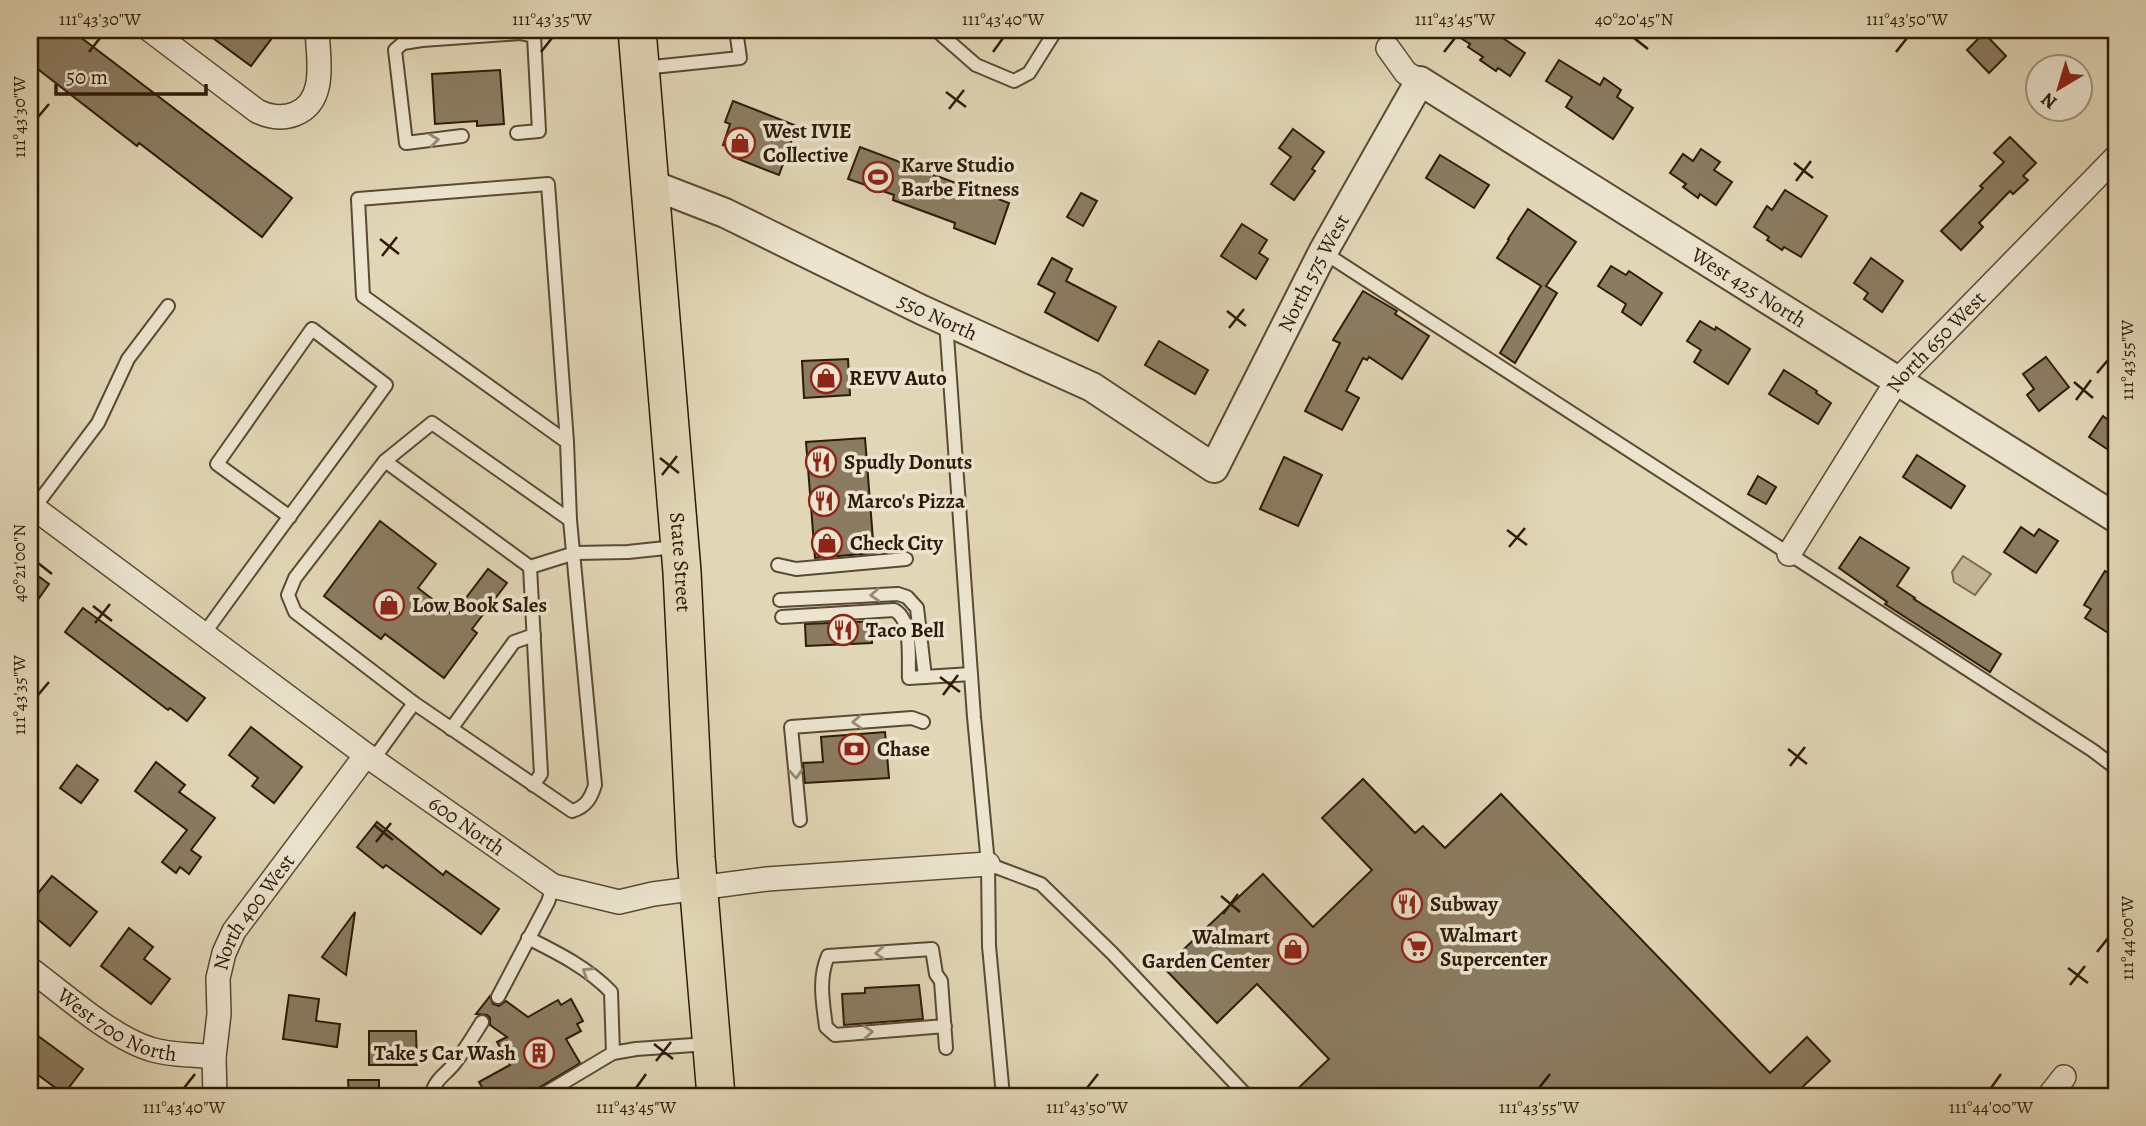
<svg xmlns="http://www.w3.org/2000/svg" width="2146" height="1126" viewBox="0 0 2146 1126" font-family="Alegreya,serif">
<rect width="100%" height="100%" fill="#e1d6b5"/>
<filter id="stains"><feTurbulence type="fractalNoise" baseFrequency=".00286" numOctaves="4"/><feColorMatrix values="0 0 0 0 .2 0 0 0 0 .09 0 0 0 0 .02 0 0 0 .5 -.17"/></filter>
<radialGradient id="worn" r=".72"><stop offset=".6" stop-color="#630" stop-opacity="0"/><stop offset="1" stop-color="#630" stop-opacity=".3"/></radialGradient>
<path fill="#c3b697" stroke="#78684f" stroke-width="2" d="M1963,556L1991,574L1975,595L1954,582L1952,572Z"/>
<g fill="#8b7c61" stroke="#2e1b07" stroke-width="2">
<path d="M30,30H71L292,198L262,237L139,143L137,146L30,63Z"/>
<path d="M202,30H278L251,66Z"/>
<path d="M1448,30H1491L1525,53L1510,76L1498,68L1496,71L1480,60L1483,57L1468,47L1470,44Z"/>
<path d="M1984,33L2006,56L1989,73L1967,50Z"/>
<path d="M1559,60L1600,85L1604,78L1621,90L1617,97L1633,108L1613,139L1566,107L1572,97L1546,81Z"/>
<path d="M500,70L504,124L477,126V121L435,124L432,74Z"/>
<path d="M733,101L797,126L779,175L733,157L736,149L723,145L730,124L725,122Z"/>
<path d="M1293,129L1324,152L1312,169L1315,171L1294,200L1271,184L1291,157L1279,148Z"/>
<path d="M2010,137L2036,163L2023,176L2028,180L2013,194L2010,191L1979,223L1983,227L1961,250L1941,231L1983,188L1980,186L2004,162L1994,153Z"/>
<path d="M860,147L1009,203L995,244L954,228L955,223L893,200L894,195L848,179Z"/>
<path d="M1701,149L1720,162L1714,170L1732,182L1716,205L1700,194L1698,198L1683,187L1686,184L1670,173L1683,154L1693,161Z"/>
<path d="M1440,155L1489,185L1474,208L1426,178Z"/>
<path d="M1785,190L1827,216L1801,257L1784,247L1782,250L1767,240L1769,237L1754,227L1767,206L1772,210Z"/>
<path d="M1081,193L1097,201L1083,226L1067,217Z"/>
<path d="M1528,209L1576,242L1546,286L1557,293L1515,363L1500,353L1541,286L1497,258L1509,240L1508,239Z"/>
<path d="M1242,224L1267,240L1259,253L1268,259L1256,279L1221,256Z"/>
<path d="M1052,258L1072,269L1066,281L1116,307L1098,341L1045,312L1055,293L1038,284Z"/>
<path d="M1871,258L1903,281L1882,312L1864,299L1868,293L1854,283Z"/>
<path d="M1611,266L1626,275L1629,271L1662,293L1641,325L1622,312L1626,304L1598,286Z"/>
<path d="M1363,291L1397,311L1395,314L1429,336L1402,379L1369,357L1367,360L1363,358L1346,391L1359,398L1342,430L1305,411L1340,343L1333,340Z"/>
<path d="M1700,321L1715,330L1716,327L1750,349L1728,384L1694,362L1701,350L1687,341Z"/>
<path d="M1159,341L1208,370L1195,394L1145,365Z"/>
<path d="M2046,357L2069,387L2039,411L2027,395L2034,389L2023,374Z"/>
<path d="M848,359L850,395L804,398L802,361Z"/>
<path d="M1784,370L1817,391L1816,393L1831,403L1818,424L1769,394Z"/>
<path d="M2103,416L2116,426V455L2089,437Z"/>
<path d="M865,438L874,553L815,558L806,442Z"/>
<path d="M1917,455L1965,486L1951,508L1903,477Z"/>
<path d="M1284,457L1322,475L1298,526L1260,509Z"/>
<path d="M1758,476L1776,487L1766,504L1748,494Z"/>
<path d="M380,521L436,564L418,588L453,615L488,569L507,583L472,629L477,633L444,678L385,634L381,639L324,596Z"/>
<path d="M2021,527L2034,536L2039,529L2058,541L2036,573L2004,552Z"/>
<path d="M1860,537L1909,568L1897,586L1915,598L1914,599L2001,654L1990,672L1885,604L1887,602L1839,568Z"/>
<path d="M30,570L49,584L30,611Z"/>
<path d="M2105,571L2116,578V638L2085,618L2091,609L2084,605Z"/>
<path d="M83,608L205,698L187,721L170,708L168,710L65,632Z"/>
<path d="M879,621L880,639H872V643L806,646L805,624Z"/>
<path d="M251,727L302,767L274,803L252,786L258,778L229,755Z"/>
<path d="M885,732L889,778L805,783L803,763L823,762L821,737Z"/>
<path d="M156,762L185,785L179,792L215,818L191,850L201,857L189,874L180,867L176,873L162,862L187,830L135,791Z"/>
<path d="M77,765L98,780L81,803L60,788Z"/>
<path d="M1363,779L1415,833L1423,826L1445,848L1501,794L1770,1073L1807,1037L1830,1061L1793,1096H1290L1329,1059L1257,984L1217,1023L1164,968L1263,874L1313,927L1372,870L1322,818Z"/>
<path d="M377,822L443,875L446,871L499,909L481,934L386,865L383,868L357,847Z"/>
<path d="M52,876L97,912L70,946L30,913V903Z"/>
<path d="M355,912L346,975L322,957Z"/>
<path d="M129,928L153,947L144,959L170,979L151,1004L101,966Z"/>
<path d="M919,985L923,1019L844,1025L842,994L865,993V988Z"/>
<path d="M289,995L319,999L316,1021L340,1024L337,1047L283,1039Z"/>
<path d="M490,996L493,1004L499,1006L506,1001L528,1017L558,1000L561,1005L571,999L583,1021L577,1024L581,1031L566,1039L580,1063L525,1096H487L479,1082L510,1065L497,1042L507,1037L490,1025V1018L487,1015L476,1014Z"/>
<path d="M30,1030L83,1069L64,1094L30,1069Z"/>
<path d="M369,1031H416L417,1065H369Z"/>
<path d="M348,1080H379V1096H349Z"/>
</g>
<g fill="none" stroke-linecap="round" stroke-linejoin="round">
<g stroke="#5b4a32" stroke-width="16">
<g id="service">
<path d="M420,30L422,40L403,43L395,50L406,143L462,136"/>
<path d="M936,30L976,65L1014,81L1029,73L1056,30"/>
<path d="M422,40L520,33L534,36L539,131L517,133"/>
<path d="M643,68L740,58L736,30"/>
<path d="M1323,252L2092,750L2116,768"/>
<path d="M946,322L974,717L988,864L989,946L1003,1096"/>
<path d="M385,461L432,423L570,520"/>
<path d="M34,508L98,423L128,359L168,306"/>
<path d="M778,565L796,569L906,559"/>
<path d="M530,567L541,774L533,785"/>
<path d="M780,600L898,594L907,597L917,608L925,677"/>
<path d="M782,617L894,610C913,619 908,659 909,678L971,674"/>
<path d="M204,634C264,550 326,468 386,385L312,329L217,464L290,517"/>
<path d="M414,703L572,811C586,807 591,798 595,785L570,520L567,442L548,184L358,199L363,296L567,442"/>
<path d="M451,729L514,642L534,635"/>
<path d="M373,760L414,703L295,612L288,595L295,578L385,461L530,567L575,553L628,552L675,547"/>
<path d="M800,820L791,727L912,718L923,722"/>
<path d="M988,864L1041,884L1112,953L1247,1096"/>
<path d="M528,938C558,953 588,968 611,992L613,1053"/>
<path d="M498,997L548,902L553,886"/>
<path d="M945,1026L835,1035L826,1027C823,1003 818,979 828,956L932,949L936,974L941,981L946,1048"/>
<path d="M431,1096C436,1076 447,1075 457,1060C466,1048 474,1035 482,1022"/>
<path d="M541,1096L613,1053L636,1049L708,1044"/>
</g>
</g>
<g stroke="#5b4a32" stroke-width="26">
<g id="minor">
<path d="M150,30L257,111C269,117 282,119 295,114C328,101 318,57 317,30"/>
<path d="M1388,48L1406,73L1420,81"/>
<path id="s1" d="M30,505L366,755L553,886L619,902L653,894L767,879L988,864"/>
<path id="s2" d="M1789,554L1897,381L2116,157"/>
<path id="s3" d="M30,969C64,994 111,1037 150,1049C171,1056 193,1054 214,1057"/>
<path id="s4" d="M215,1096L214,1057L219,1014L218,978L224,953L234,931L366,755"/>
<path d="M2049,1096L2064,1077"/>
</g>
</g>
<g stroke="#5b4a32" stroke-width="32">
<g id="tertiary">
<path id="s5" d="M650,184L725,213L922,310L1092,387L1214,468L1323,252L1420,81L2116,518"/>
</g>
</g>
<g stroke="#2e1b07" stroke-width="40">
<g id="primary">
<path id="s6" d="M637,30L682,572L696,857L716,1096"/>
</g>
</g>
<use href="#service" stroke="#ece4cf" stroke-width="12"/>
<use href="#minor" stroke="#ece4cf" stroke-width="23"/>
<use href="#tertiary" stroke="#ece4cf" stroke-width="28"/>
<use href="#primary" stroke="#e1d6b5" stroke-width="37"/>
</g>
<defs><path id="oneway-chevron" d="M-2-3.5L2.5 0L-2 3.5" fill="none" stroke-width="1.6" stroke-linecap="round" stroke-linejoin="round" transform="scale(1.75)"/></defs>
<g stroke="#968a75">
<use href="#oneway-chevron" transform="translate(434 140) rotate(-7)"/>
<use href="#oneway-chevron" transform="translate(875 595) rotate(177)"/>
<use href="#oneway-chevron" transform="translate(857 722) rotate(176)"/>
<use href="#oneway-chevron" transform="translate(796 774) rotate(85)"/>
<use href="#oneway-chevron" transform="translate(880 953) rotate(176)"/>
<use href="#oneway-chevron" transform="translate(587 972) rotate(-147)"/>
<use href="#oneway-chevron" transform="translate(868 1032) rotate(-4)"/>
</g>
<path fill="none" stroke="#2e1b07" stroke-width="2.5" d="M1634,38L1648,49M89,52L100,38M541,52L552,38M993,52L1003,38M1444,52L1455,38M1896,52L1907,38M946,92L966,107M949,109L964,90M38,117L49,104M1794,163L1813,178M1796,181L1811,161M380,239L399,254M382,256L397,237M1227,311L1246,326M1229,328L1244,309M2097,373L2108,360M2074,382L2093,398M2076,400L2091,380M660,458L679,473M662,475L677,456M1507,530L1527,545M1509,547L1525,528M38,563L52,574M93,606L112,621M95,623L110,604M940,677L960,692M38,695L49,682M943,695L958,675M1788,749L1807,764M1790,766L1805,747M374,825L393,840M376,842L391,823M1221,896L1240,912M1223,914L1238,894M2097,952L2108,938M2068,968L2088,983M2070,985L2085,966M654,1044L673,1059M656,1061L671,1042M184,1088L195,1074M636,1088L646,1074M1087,1088L1098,1074M1539,1088L1550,1074M1991,1088L2001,1074"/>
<defs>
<g id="shop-ring" transform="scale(1.575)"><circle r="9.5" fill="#ece4cf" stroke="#8f2418" stroke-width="1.5"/><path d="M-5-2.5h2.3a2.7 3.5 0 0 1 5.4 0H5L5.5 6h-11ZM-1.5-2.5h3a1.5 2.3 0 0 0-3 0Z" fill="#8f2418"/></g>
<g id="stadium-ring" transform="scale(1.575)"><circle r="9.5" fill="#ece4cf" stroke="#8f2418" stroke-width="1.5"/><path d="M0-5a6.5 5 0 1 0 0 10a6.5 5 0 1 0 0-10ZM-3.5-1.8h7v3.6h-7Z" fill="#8f2418"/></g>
<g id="restaurant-ring" transform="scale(1.575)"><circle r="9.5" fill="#ece4cf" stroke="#8f2418" stroke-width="1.5"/><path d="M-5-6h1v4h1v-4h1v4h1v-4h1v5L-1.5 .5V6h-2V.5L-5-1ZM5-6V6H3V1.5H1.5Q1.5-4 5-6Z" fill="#8f2418"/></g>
<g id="bank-ring" transform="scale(1.575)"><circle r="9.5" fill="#ece4cf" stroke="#8f2418" stroke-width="1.5"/><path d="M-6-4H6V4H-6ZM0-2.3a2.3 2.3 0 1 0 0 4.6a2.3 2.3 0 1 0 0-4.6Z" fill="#8f2418"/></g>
<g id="supermarket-ring" transform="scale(1.575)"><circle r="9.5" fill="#ece4cf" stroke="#8f2418" stroke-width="1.5"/><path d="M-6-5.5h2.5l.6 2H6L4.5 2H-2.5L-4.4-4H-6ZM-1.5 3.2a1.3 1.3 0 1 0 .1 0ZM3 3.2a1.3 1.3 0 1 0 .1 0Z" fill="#8f2418"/></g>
<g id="building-ring" transform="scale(1.575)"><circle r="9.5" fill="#ece4cf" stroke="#8f2418" stroke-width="1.5"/><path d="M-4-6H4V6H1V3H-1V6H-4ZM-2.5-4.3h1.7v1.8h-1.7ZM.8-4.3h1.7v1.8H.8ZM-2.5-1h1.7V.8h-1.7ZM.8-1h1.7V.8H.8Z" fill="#8f2418"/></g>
</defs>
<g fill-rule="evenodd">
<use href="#shop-ring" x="740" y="143"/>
<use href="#stadium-ring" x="878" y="177"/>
<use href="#shop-ring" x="826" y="378"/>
<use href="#restaurant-ring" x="821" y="462"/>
<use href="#restaurant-ring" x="824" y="501"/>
<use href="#shop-ring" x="827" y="543"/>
<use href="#shop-ring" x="389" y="605"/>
<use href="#restaurant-ring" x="843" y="630"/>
<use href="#bank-ring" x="854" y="749"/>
<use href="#restaurant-ring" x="1407" y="904"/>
<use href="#supermarket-ring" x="1417" y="947"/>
<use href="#shop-ring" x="1293" y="949"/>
<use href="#building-ring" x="539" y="1053"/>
</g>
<g text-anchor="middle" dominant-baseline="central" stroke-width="7" stroke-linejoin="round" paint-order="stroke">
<g font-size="21" font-weight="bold" fill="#2e1b07" stroke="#ece4cf" text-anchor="start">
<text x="763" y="131">West IVIE<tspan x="763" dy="24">Collective</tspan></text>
<text x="901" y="165">Karve Studio<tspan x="901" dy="24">Barbe Fitness</tspan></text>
<text x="849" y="378">REVV Auto</text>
<text x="844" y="462">Spudly Donuts</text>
<text x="847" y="501">Marco's Pizza</text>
<text x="850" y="543">Check City</text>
<text x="412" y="605">Low Book Sales</text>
<text x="866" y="630">Taco Bell</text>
<text x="877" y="749">Chase</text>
<text x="1430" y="904">Subway</text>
<text x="1440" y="935">Walmart<tspan x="1440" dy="24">Supercenter</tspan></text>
<text x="1270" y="937" text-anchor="end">Walmart<tspan x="1270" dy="24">Garden Center</tspan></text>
<text x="516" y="1053" text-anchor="end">Take 5 Car Wash</text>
</g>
<g font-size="21" fill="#2e1b07" stroke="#ece4cf">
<text stroke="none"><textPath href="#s5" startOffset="852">North 575 West</textPath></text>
<text stroke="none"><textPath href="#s5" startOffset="1460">West 425 North</textPath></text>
<text stroke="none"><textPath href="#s5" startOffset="317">550 North</textPath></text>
<text stroke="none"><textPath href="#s2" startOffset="259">North 650 West</textPath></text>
<text stroke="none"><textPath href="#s6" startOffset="534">State Street</textPath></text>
<text stroke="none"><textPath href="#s1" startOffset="542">600 North</textPath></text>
<text stroke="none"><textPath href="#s4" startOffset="194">North 400 West</textPath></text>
<text stroke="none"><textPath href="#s3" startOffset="105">West 700 North</textPath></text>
</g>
</g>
<rect width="2146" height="1126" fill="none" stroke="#e1d6b5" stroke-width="77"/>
<g transform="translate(2059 88) rotate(218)"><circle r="33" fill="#ece4cf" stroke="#a0947f" stroke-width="2"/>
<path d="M0-5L12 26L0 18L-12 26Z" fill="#8f2418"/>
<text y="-10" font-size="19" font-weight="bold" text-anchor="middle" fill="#2e1b07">N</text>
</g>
<path d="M56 84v10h150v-10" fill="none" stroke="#2e1b07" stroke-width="3.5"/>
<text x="66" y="84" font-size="21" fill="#2e1b07" stroke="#ece4cf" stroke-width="5" paint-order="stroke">50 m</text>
<rect x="38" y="38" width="2070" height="1050" fill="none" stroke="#2e1b07" stroke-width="2.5"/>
<g font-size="18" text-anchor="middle" fill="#2e1b07">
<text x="100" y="25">111°43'30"W</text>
<text x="552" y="25">111°43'35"W</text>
<text x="1003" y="25">111°43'40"W</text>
<text x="1455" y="25">111°43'45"W</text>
<text x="1634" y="25">40°20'45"N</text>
<text x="1907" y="25">111°43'50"W</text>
<text transform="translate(19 117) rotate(-90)" y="6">111°43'30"W</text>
<text transform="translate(2127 360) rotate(-90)" y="6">111°43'55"W</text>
<text transform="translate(19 563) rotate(-90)" y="6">40°21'00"N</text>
<text transform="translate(19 695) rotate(-90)" y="6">111°43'35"W</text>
<text transform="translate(2127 938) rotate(-90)" y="6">111°44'00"W</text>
<text x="184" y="1113">111°43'40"W</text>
<text x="636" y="1113">111°43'45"W</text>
<text x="1087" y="1113">111°43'50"W</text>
<text x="1539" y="1113">111°43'55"W</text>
<text x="1991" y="1113">111°44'00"W</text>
</g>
<rect width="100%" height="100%" filter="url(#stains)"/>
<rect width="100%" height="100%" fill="url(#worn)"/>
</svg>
